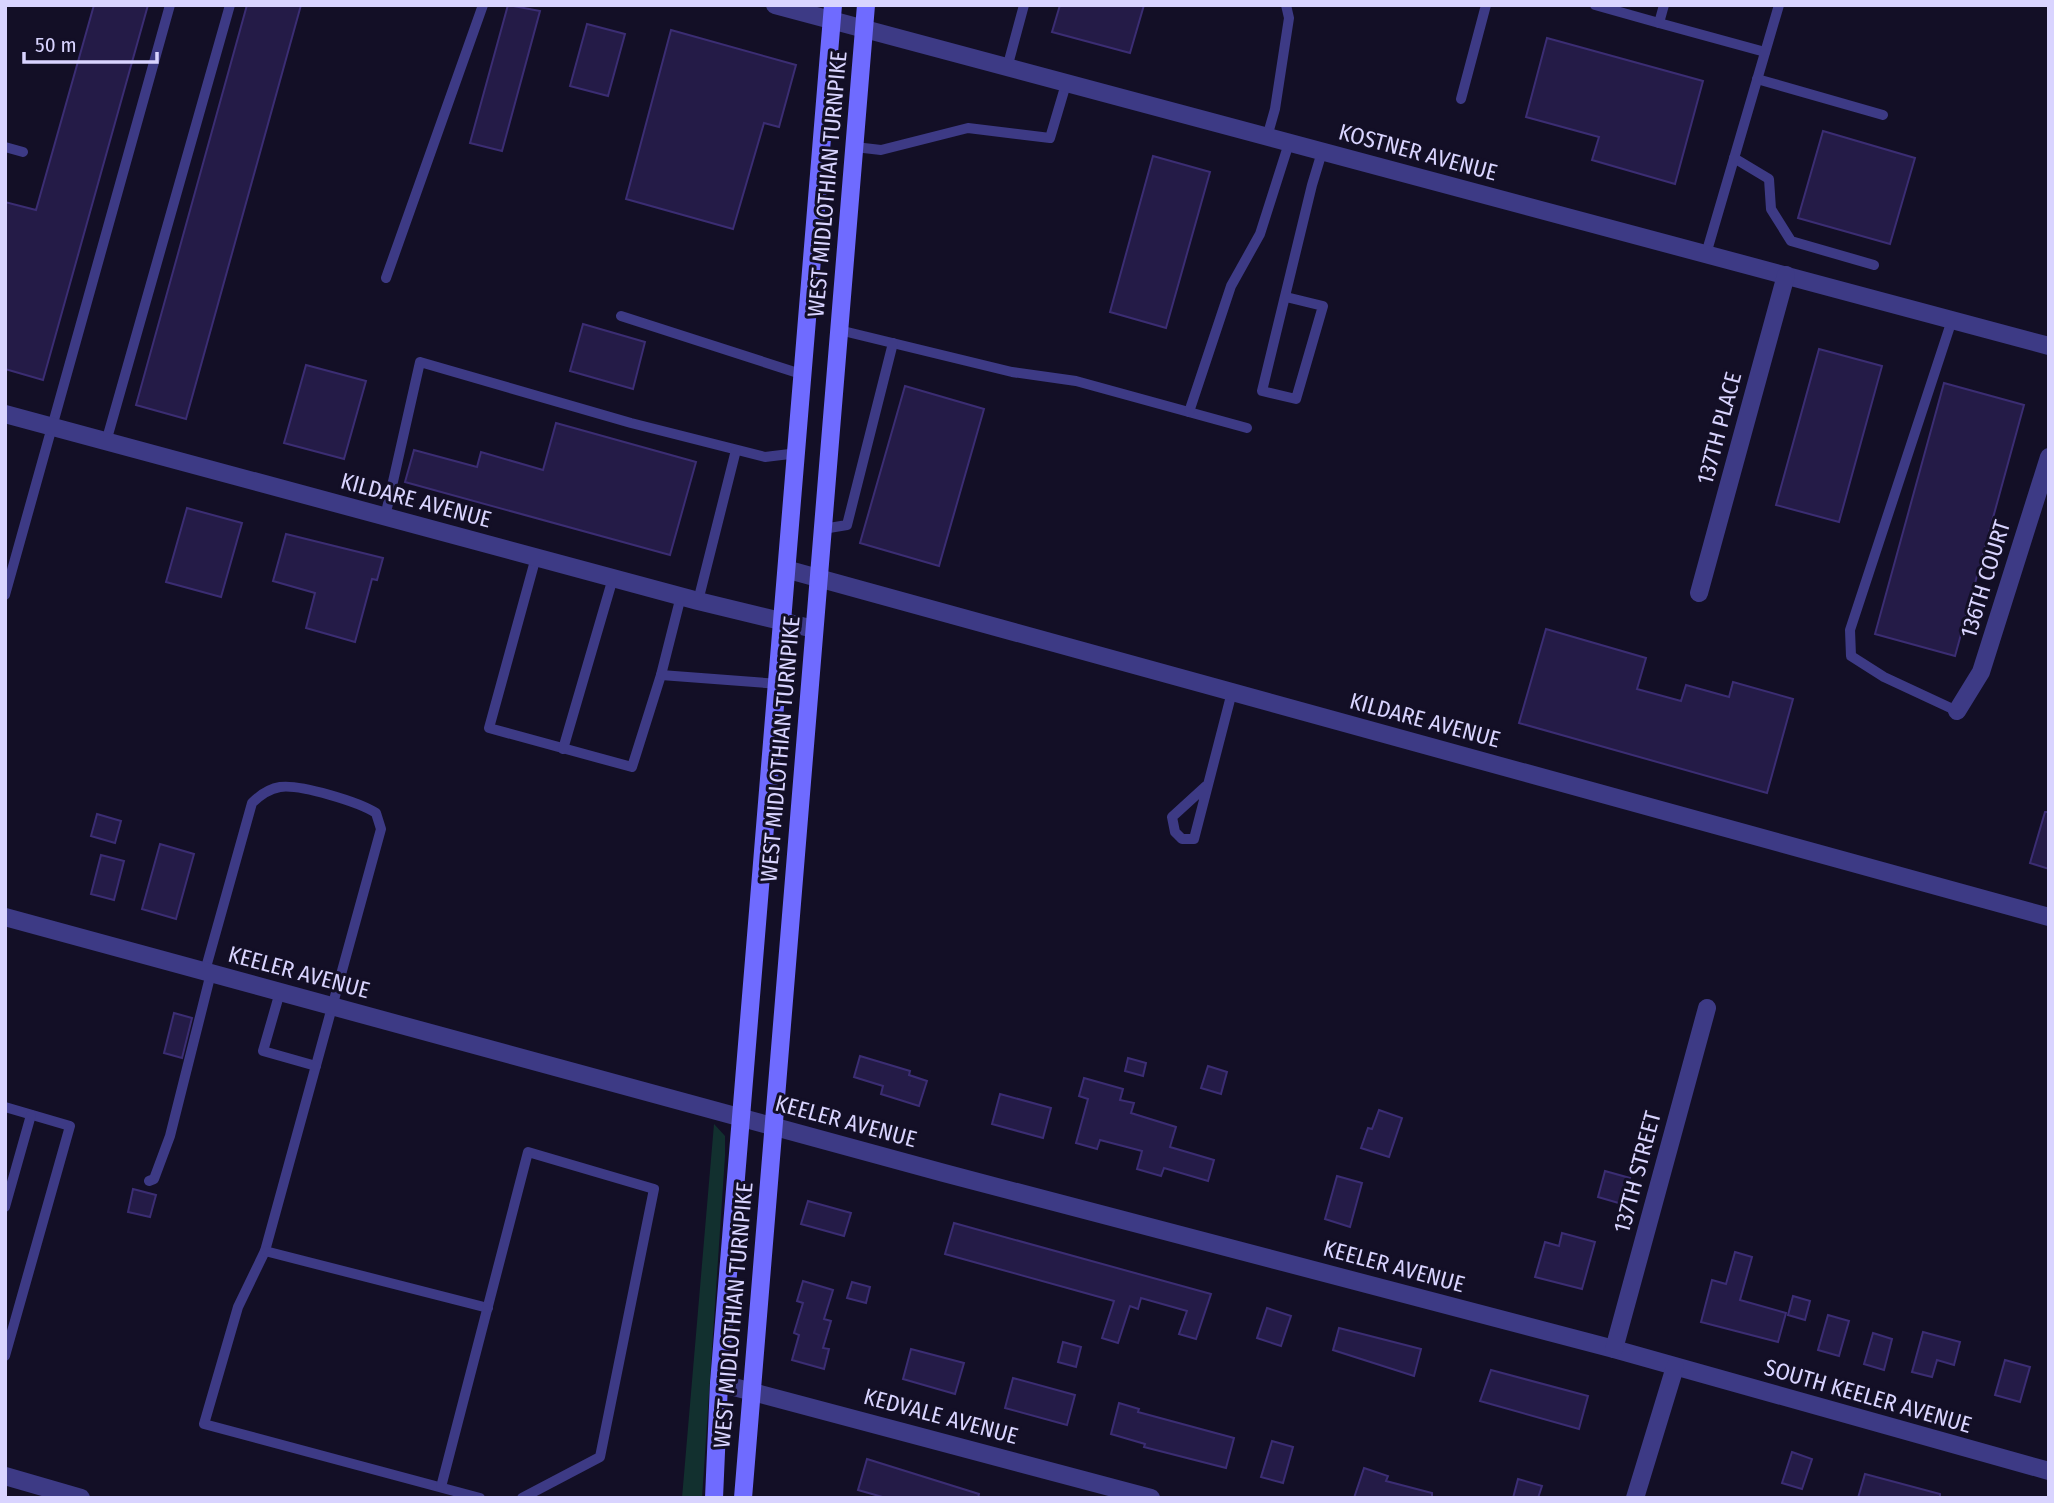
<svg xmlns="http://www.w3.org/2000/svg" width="2054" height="1503" viewBox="0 0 2054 1503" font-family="'Fira Sans Condensed',sans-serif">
<rect width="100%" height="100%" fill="#130f26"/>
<path fill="#12302f" d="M714,1124L725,1136V1156L702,1498H682Z"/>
<g fill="#241b47" stroke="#3b2d73" stroke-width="2">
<path d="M94,5H148L43,380L5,369V202L36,210Z"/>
<path d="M247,5H301L186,419L136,405Z"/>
<path d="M508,5L540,11L502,151L470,143Z"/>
<path d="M1060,5H1144L1130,53L1052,32Z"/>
<path d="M587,24L625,34L608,96L570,86Z"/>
<path d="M671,30L796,65L779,127L764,123L733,229L626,199Z"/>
<path d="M1547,38L1703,81L1675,184L1592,160L1599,137L1526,117Z"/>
<path d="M1823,131L1915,158L1890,244L1798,218Z"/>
<path d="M1153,156L1210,172L1166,328L1110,312Z"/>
<path d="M583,324L645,342L633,389L570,371Z"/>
<path d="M1819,349L1882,366L1839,522L1776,505Z"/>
<path d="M306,365L366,381L344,459L284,443Z"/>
<path d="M1944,383L2024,405L1955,656L1875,634Z"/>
<path d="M905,386L984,409L939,566L860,543Z"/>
<path d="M556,423L696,462L670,555L405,482L414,450L477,467L481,452L543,470Z"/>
<path d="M187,508L242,523L221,597L166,582Z"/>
<path d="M286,534L383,558L377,580L372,579L355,642L306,628L315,593L273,581Z"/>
<path d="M1546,629L1646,658L1637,689L1681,701L1686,685L1729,697L1733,682L1793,699L1767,793L1519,723Z"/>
<path d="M2045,812H2049V869L2030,863Z"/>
<path d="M97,814L121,821L115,843L91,836Z"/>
<path d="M160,844L194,854L176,919L142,909Z"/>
<path d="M101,855L124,861L114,900L91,894Z"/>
<path d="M174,1013L192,1018L182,1058L164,1053Z"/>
<path d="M860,1056L910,1071L909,1075L927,1081L919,1106L881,1094L883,1086L854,1077Z"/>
<path d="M1128,1058L1146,1063L1143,1076L1125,1071Z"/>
<path d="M1208,1066L1227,1072L1221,1094L1201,1088Z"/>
<path d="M1084,1078L1123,1089L1120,1100L1134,1103L1131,1113L1176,1127L1170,1147L1214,1160L1208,1181L1164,1168L1161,1176L1137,1169L1142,1151L1100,1140L1097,1149L1076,1143L1088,1099L1079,1096Z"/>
<path d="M1000,1094L1051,1108L1043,1138L992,1124Z"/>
<path d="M1379,1110L1402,1118L1389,1157L1361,1148L1368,1128L1372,1129Z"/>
<path d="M1605,1171L1630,1178L1622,1204L1598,1197Z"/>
<path d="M1337,1176L1362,1183L1350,1227L1325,1219Z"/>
<path d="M133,1189L156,1195L150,1217L128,1212Z"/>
<path d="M808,1201L851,1213L844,1236L801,1224Z"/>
<path d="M954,1223L1211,1294L1196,1339L1179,1334L1187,1311L1141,1298L1138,1309L1130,1306L1118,1343L1102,1338L1114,1301L945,1254Z"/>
<path d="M1562,1233L1595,1242L1582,1289L1535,1277L1545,1242L1559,1246Z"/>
<path d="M1735,1252L1752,1257L1740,1300L1786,1313L1778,1342L1701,1322L1712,1280L1726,1284Z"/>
<path d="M803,1281L833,1290L824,1319L831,1321L823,1348L829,1349L824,1369L792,1360L799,1335L794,1333L803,1303L797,1301Z"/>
<path d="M852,1282L870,1287L866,1303L847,1298Z"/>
<path d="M1793,1296L1810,1301L1805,1320L1788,1315Z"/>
<path d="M1267,1308L1291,1316L1281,1346L1257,1338Z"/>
<path d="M1828,1315L1849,1321L1839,1356L1818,1350Z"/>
<path d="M1339,1328L1421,1349L1414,1376L1333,1350Z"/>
<path d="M1923,1332L1960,1342L1954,1365L1937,1360L1932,1377L1912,1372Z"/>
<path d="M1873,1333L1892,1339L1884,1370L1864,1364Z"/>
<path d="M1063,1342L1081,1347L1076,1367L1058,1362Z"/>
<path d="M911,1349L964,1363L955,1394L903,1379Z"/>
<path d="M2005,1360L2030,1367L2020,1402L1995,1395Z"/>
<path d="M1491,1370L1588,1396L1579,1429L1480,1401Z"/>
<path d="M1013,1378L1075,1395L1067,1425L1005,1408Z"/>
<path d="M1119,1403L1139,1409L1138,1412L1234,1438L1226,1468L1144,1447L1145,1444L1111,1434Z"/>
<path d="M1272,1441L1293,1447L1283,1483L1261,1477Z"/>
<path d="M1792,1452L1812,1459L1802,1489L1782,1483Z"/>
<path d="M867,1459L979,1494L978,1498H886L858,1490Z"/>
<path d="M1364,1468L1388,1476L1386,1481L1432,1493V1498H1354Z"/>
<path d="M1865,1474L1940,1494V1498H1858Z"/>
<path d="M1518,1479L1542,1486L1538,1498H1513Z"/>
</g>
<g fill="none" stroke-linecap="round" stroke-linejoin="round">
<g stroke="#3d3a85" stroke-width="10">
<path d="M1595,5L1659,23"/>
<path d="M1664,5L1659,23L1765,52"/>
<path d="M1007,68L1024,5"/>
<path d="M1757,79L1883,115"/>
<path d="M1461,99L1486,5"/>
<path d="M1267,137L1275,109L1289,18L1286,5"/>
<path d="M5,147L23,152"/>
<path d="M855,147L881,150L968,128L1050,138L1066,84"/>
<path d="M1734,158L1769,179L1771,209L1791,241L1874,265"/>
<path d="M1706,254L1779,5"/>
<path d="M386,278L483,5"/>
<path d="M1286,297L1323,306L1296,399L1262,391L1312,185L1322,152"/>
<path d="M621,316L804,375"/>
<path d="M1952,320L1850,630L1851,656L1884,677L1957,711"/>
<path d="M839,330L1012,372L1076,381L1247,428"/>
<path d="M1189,412L1231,286L1260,234L1289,143"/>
<path d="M106,442L230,5"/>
<path d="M385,517L420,362L631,423L765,457L798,453"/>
<path d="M823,529L847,525L893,343"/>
<path d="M536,557L489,728L632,767L661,675"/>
<path d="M5,595L170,5"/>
<path d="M681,596L661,675L779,684"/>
<path d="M698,601L736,450"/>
<path d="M563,749L613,578"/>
<path d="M1206,786L1172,817L1175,832L1182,839H1194L1232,692"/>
<path d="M205,971L252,803C260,795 268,789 280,787C300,784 359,802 376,813L381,829L265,1251L238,1307L204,1424L480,1498"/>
<path d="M280,992L263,1051L316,1066"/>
<path d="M5,1107L70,1126L5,1356"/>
<path d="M149,1181L154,1179L170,1136L211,973"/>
<path d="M5,1207L31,1115"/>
<path d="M265,1251L488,1308"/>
<path d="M441,1487L528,1152L654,1189L600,1457L522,1498"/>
</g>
<g stroke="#3d3a85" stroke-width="18">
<path d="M775,5L2049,346"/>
<path d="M5,414L698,601L814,629"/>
<path d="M789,570L2049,917"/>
<path d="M1699,593L1786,275"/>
<path d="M1957,711L1981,672L2049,457"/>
<path d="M5,917L944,1173L1614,1349L2049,1471"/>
<path d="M1614,1349L1707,1008"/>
<path d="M719,1383L1151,1498"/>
<path d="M5,1476L81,1498"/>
<path d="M1635,1498L1675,1367"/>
</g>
<g stroke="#6f6bff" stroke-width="18">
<path d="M714,1498L719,1383L833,5"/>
<path d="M743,1498L866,5"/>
</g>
</g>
<g text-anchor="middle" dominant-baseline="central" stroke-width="6" stroke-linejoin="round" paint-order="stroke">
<g font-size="23" fill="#d9d4ff" stroke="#130f26">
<text transform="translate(1418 152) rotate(15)">KOSTNER AVENUE</text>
<text transform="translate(827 184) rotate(-85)">WEST MIDLOTHIAN TURNPIKE</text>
<text transform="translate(1719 428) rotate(-75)">137TH PLACE</text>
<text transform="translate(416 500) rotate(15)">KILDARE AVENUE</text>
<text transform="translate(1985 579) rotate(-73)">136TH COURT</text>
<text transform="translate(1425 720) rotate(15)">KILDARE AVENUE</text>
<text transform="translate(780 749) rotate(-85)">WEST MIDLOTHIAN TURNPIKE</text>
<text transform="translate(299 972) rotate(15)">KEELER AVENUE</text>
<text transform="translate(846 1121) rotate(15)">KEELER AVENUE</text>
<text transform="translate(1637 1172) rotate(-75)">137TH STREET</text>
<text transform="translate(1394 1266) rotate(15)">KEELER AVENUE</text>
<text transform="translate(733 1315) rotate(-85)">WEST MIDLOTHIAN TURNPIKE</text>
<text transform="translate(1868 1396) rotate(16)">SOUTH KEELER AVENUE</text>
<text transform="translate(941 1416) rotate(15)">KEDVALE AVENUE</text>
</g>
</g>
<rect width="2054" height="1503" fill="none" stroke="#d9d4ff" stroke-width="14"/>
<path d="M24 52v10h133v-10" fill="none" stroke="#d9d4ff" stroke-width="3.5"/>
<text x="35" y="52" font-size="21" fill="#d9d4ff" stroke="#130f26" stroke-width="5" paint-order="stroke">50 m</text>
</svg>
